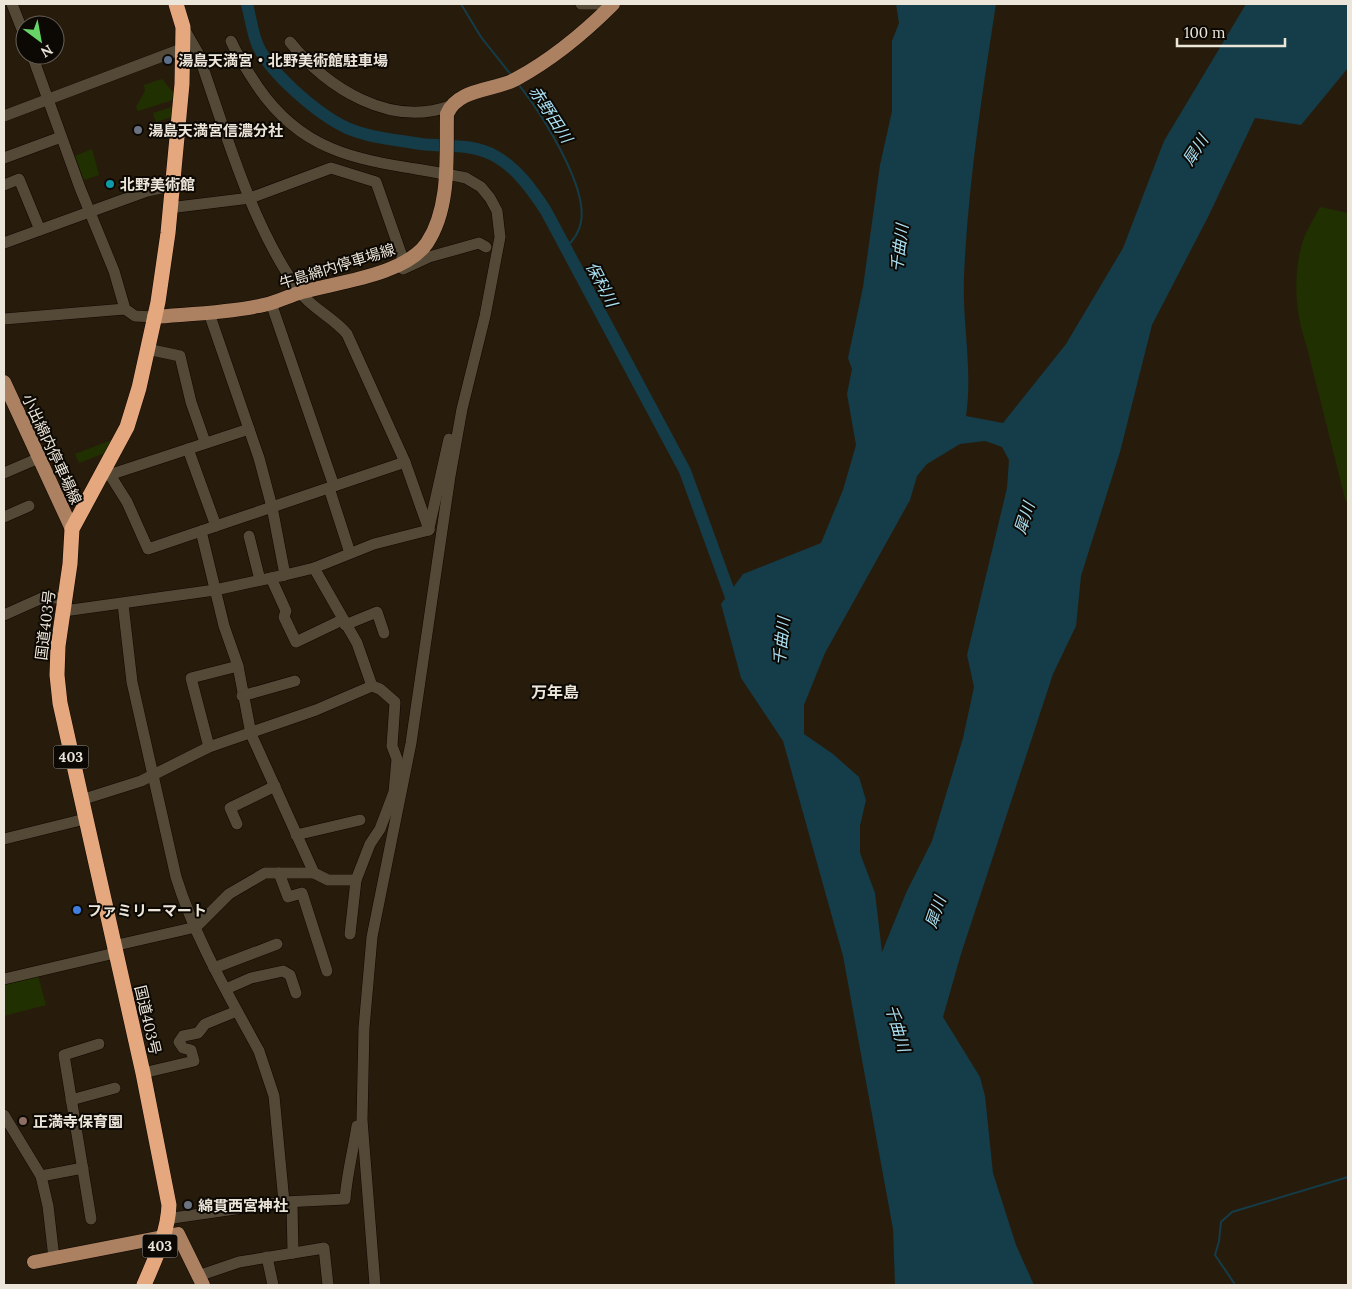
<svg xmlns="http://www.w3.org/2000/svg" width="1352" height="1289" viewBox="0 0 1352 1289" font-family="Lora,'Noto Sans JP',serif">
<rect width="100%" height="100%" fill="#271c0b"/>
<g fill="#213000">
<path d="M162,79L176,96V99L138,111L136,107L145,91L144,85Z"/>
<path d="M175,106V116L156,122L153,113Z"/>
<path d="M92,149L99,175L84,180L75,156Z"/>
<path d="M1320,207L1348,213V500L1346,502L1307,347C1295,313 1292,273 1304,238C1308,228 1315,217 1320,207Z"/>
<path d="M112,440L105,453L79,463L75,454Z"/>
<path d="M38,976L46,1005L4,1016V985Z"/>
</g>
<path fill="#143c49" fill-rule="evenodd" d="M896,4H996C982,94 968,185 964,276C962,323 973,370 966,416L1003,423L1066,344L1123,248L1164,141L1246,4H1348V68L1301,125L1255,118L1208,217L1152,325L1120,452L1081,576L1076,626L1053,674L961,954L943,1017L980,1077L985,1096L993,1173L1016,1245L1034,1285H895L893,1229L843,956L783,741L741,678L721,604L743,574L821,543L843,490L856,445L847,394L852,369L848,358L863,287L880,165L892,111V41L899,23ZM985,441L1002,447L1009,460L1007,488L967,655L974,687L963,738L932,841L906,893L882,952L875,893L860,853V826L866,800L859,777L833,754L804,734V705L825,653L910,500L917,476L927,464L960,444Z"/>
<g fill="none" stroke-linecap="round" stroke-linejoin="round">
<g stroke="#143c49" stroke-width="2">
<path d="M461,4L481,37L511,75"/>
<path d="M519,85C541,113 588,186 581,222C579,233 574,240 566,247"/>
<path d="M1234,1283L1215,1255L1219,1241L1221,1222L1232,1212L1348,1177"/>
</g>
<path stroke="#143c49" stroke-width="12" d="M247,4C250,16 252,29 256,41C266,71 319,115 347,128C370,138 397,140 421,144C447,147 471,143 495,156C517,168 533,191 546,211L685,471L735,608"/>
<g stroke="#0f0600" stroke-width="12">
<g id="minor">
<path d="M12,4L25,37"/>
<path d="M581,4H597"/>
<path d="M183,27L198,53C225,130 251,225 299,291C311,308 333,317 347,334L405,462L429,530"/>
<path d="M231,41C238,57 248,72 258,87C312,166 382,160 466,178L481,187L490,198L497,211L500,237L485,316L462,409L450,476L411,743L372,937L364,1028L362,1120L375,1285"/>
<path d="M290,42C327,88 390,128 450,106"/>
<path d="M32,55L80,188L114,271L125,309L135,316L154,317"/>
<path d="M4,116L184,48"/>
<path d="M4,158L61,137"/>
<path d="M4,185L19,179L40,230"/>
<path d="M169,208L250,198L331,168L376,182L404,262"/>
<path d="M4,243L147,191L171,186"/>
<path d="M403,269L429,257L479,243L486,247"/>
<path d="M271,303L334,486"/>
<path d="M209,313L259,458L272,507L285,575"/>
<path d="M4,319L125,309"/>
<path d="M147,349L180,356L191,402L205,442"/>
<path d="M188,449L216,526"/>
<path d="M105,467L127,502L148,549L405,462"/>
<path d="M4,473L39,458"/>
<path d="M109,475L249,429"/>
<path d="M329,488L350,553"/>
<path d="M4,517L29,506"/>
<path d="M429,528L449,439"/>
<path d="M201,531L224,626L238,666L251,734L314,873"/>
<path d="M249,536L260,580"/>
<path d="M314,568L357,643L372,686"/>
<path d="M271,578L286,611L284,617L296,642L342,620"/>
<path d="M123,604L132,682L176,877C195,938 228,994 259,1051L274,1096L284,1202"/>
<path d="M64,611L215,590L285,575L314,568L374,544L429,530"/>
<path d="M4,615L42,598H65"/>
<path d="M345,625L377,612L384,633"/>
<path d="M242,696L295,681"/>
<path d="M209,747L191,678L238,666"/>
<path d="M81,800L141,781L209,747L316,710L372,686L380,689L395,702L392,746L397,759L394,792L380,829L370,844L356,880H328L314,873H265L229,894L196,927L113,946"/>
<path d="M237,824L230,808L275,786"/>
<path d="M296,835L360,820"/>
<path d="M4,839L85,819"/>
<path d="M279,873L288,897L302,893L327,971"/>
<path d="M350,934L356,880"/>
<path d="M214,968L277,944"/>
<path d="M4,979L115,953"/>
<path d="M226,989L251,978L283,971L290,975L296,993"/>
<path d="M143,1073L194,1061L191,1050L183,1048L179,1042L183,1036L198,1033L205,1024L237,1011"/>
<path d="M71,1100L115,1088"/>
<path d="M4,1115L41,1176L48,1206L54,1258"/>
<path d="M41,1176L83,1168"/>
<path d="M292,1203L293,1253"/>
<path d="M173,1218L284,1202L345,1199C347,1174 353,1151 357,1126"/>
<path d="M91,1219L64,1055L99,1044"/>
<path d="M267,1257L273,1285"/>
<path d="M198,1276L239,1262L324,1248L328,1285"/>
</g>
</g>
<g stroke="#0f0600" stroke-width="15">
<g id="major">
<path d="M154,317C189,314 225,313 259,306C274,304 288,296 302,292C338,282 405,275 427,243C451,207 446,155 447,114C458,88 494,91 516,79C551,60 585,32 613,4"/>
<path d="M4,382L72,529"/>
<path d="M34,1262L178,1234L203,1285"/>
</g>
</g>
<g stroke="#0f0600" stroke-width="16">
<path id="highway" d="M144,1285C155,1259 168,1233 169,1205L143,1073L60,703L57,675L58,646L70,564L72,529L127,427L139,388L158,302L168,233L182,84L183,27L176,4"/>
</g>
<use href="#minor" stroke="#544937" stroke-width="11"/>
<use href="#major" stroke="#ab8162" stroke-width="14"/>
<use href="#highway" stroke="#e5a77e" stroke-width="15"/>
</g>
<circle fill="#5c6f8a" stroke="#0c0803" stroke-width="2" cx="168" cy="60" r="5"/>
<g fill="#6b7280" stroke="#0c0803" stroke-width="2">
<circle cx="138" cy="130" r="5"/>
<circle cx="188" cy="1205" r="5"/>
</g>
<circle fill="#0f9aa8" stroke="#0c0803" stroke-width="2" cx="110" cy="184" r="5"/>
<circle fill="#3f7fe0" stroke="#0c0803" stroke-width="2" cx="77" cy="910" r="5"/>
<circle fill="#8d6e63" stroke="#0c0803" stroke-width="2" cx="23" cy="1121" r="5"/>
<g text-anchor="middle" dominant-baseline="central" stroke-width="4" stroke-linejoin="round" paint-order="stroke">
<g fill="#0c0803" stroke="#a9a39a" stroke-width="1">
<rect x="53.5" y="745.5" width="35" height="23" rx="4"/>
<rect x="142.5" y="1234.5" width="35" height="23" rx="4"/>
</g>
<g font-size="14" font-weight="bold" fill="#ece5da">
<text x="71" y="757">403</text>
<text x="160" y="1246">403</text>
</g>
<g font-size="15" font-weight="bold" fill="#ece5da" stroke="#0c0803" text-anchor="start">
<text x="178" y="60">湯島天満宮・北野美術館駐車場</text>
<text x="148" y="130">湯島天満宮信濃分社</text>
<text x="120" y="184">北野美術館</text>
<text x="87" y="910">ファミリーマート</text>
<text x="33" y="1121">正満寺保育園</text>
<text x="198" y="1205">綿貫西宮神社</text>
</g>
<g font-size="15" fill="#ece5da" stroke="#0c0803">
<text transform="translate(337 266) rotate(-17)">牛島綿内停車場線</text>
<text transform="translate(52 449) rotate(65)">小出綿内停車場線</text>
<text transform="translate(45 625) rotate(-83)">国道403号</text>
<text transform="translate(148 1020) rotate(77)">国道403号</text>
</g>
<g font-size="16" font-style="italic" fill="#aae0f3" stroke="#0c0803">
<text transform="translate(551 114) rotate(57)">赤野田川</text>
<text transform="translate(1195 150) rotate(-57)">犀川</text>
<text transform="translate(899 248) rotate(-83)">千曲川</text>
<text transform="translate(602 284) rotate(62)">保科川</text>
<text transform="translate(1024 518) rotate(-72)">犀川</text>
<text transform="translate(781 641) rotate(-84)">千曲川</text>
<text transform="translate(935 912) rotate(-71)">犀川</text>
<text transform="translate(898 1028) rotate(73)">千曲川</text>
</g>
<g font-size="16" font-weight="bold" fill="#ece5da" stroke="#0c0803">
<text x="555" y="692">万年島</text>
</g>
</g>
<rect width="1352" height="1289" fill="none" stroke="#ece5da" stroke-width="10"/>
<g transform="translate(40 40) rotate(148)"><circle r="24" fill="#0c0803" stroke="#666059"/>
<path d="M0-4L9 19L0 12L-9 19Z" fill="#66d466"/>
<text y="-8" font-size="14" font-weight="bold" text-anchor="middle" fill="#ece5da">N</text>
</g>
<path d="M1177 38v8h108v-8" fill="none" stroke="#ece5da" stroke-width="2.5"/>
<text x="1184" y="38" font-size="15" fill="#ece5da" stroke="#0c0803" stroke-width="4" paint-order="stroke">100 m</text>
</svg>
